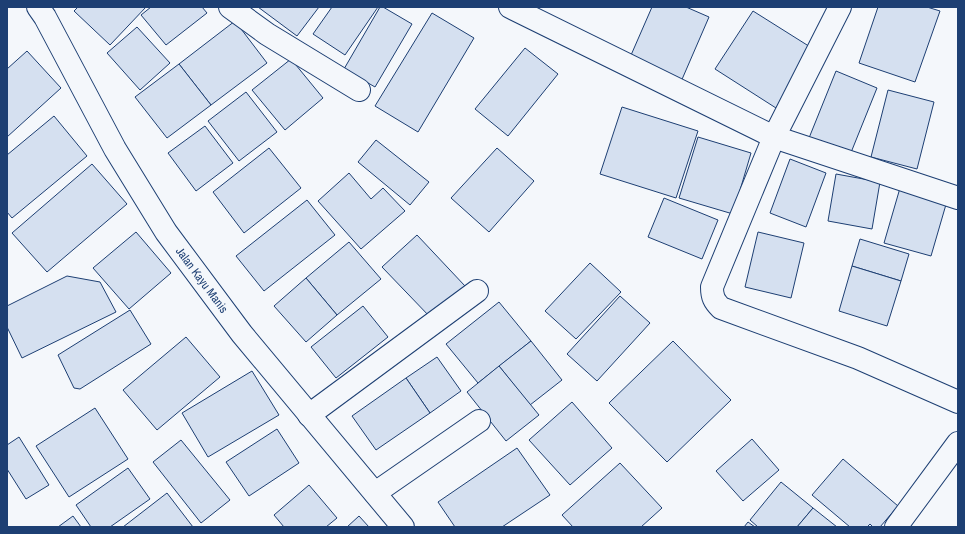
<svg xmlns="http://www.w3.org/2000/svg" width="965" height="534" viewBox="0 0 965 534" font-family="'Archivo Narrow',sans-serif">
<rect width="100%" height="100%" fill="#f4f7fb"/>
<g fill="#d5e0f0" stroke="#1d3f73">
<path d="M78,7H146L110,45L74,11Z"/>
<path d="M151,7H202L207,13L166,45L141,15Z"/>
<path d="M258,7H319L297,36Z"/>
<path d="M332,7H378L345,55L313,34Z"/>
<path d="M380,7H383L412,24L375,87L344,69Z"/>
<path d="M652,7H686L709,17L680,84L628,62Z"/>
<path d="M878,7H927L940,11L915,82L859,63Z"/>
<path d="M753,11L815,50L776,108L715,69Z"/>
<path d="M432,13L474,38L418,132L375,106Z"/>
<path d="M235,21L267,63L211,105L179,64Z"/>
<path d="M137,27L170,63L140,90L107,53Z"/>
<path d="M525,48L558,74L508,136L475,109Z"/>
<path d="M27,51L61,88L7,137V69Z"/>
<path d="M291,59L323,98L285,130L252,90Z"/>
<path d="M179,64L211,105L167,138L135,97Z"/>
<path d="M836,71L877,88L850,155L809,138Z"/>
<path d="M888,90L934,102L917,169L871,157Z"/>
<path d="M246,92L277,132L239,161L208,121Z"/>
<path d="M622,107L698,131L676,198L600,174Z"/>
<path d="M54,116L87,156L12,218L7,212V155Z"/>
<path d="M205,126L233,163L196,191L168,153Z"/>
<path d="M698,137L751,153L733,214L679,198Z"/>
<path d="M376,140L429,182L410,205L358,162Z"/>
<path d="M269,148L301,188L244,233L213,192Z"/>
<path d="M497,148L534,181L489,232L451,198Z"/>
<path d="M790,159L826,173L806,227L770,213Z"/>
<path d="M92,164L127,204L47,272L12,233Z"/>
<path d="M349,173L371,199L383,188L405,211L361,249L318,201Z"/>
<path d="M836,174L880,182L872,229L828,221Z"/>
<path d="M900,188L947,201L931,256L884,243Z"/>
<path d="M664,198L718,220L702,259L648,237Z"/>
<path d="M307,200L335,235L264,291L236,256Z"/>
<path d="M136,232L171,273L129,309L93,268Z"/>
<path d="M758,232L804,243L791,298L745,287Z"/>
<path d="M417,235L465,286L431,318L382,267Z"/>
<path d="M860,239L909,254L901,281L852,266Z"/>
<path d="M349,242L381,279L337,315L306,278Z"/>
<path d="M590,263L621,292L576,339L545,311Z"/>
<path d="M852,266L901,281L887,326L839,311Z"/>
<path d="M67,276L100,282L116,312L22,358L7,327V306Z"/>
<path d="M306,278L337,315L306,342L274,306Z"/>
<path d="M620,296L650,323L597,381L567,354Z"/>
<path d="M499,302L531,341L478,383L446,344Z"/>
<path d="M363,306L388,337L336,378L311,347Z"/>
<path d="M130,310L151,344L80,389L74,388L58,355Z"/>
<path d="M186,337L220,377L157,430L123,390Z"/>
<path d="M531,341L562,380L530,405L499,366Z"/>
<path d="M673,341L731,400L667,462L609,403Z"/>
<path d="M437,357L461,391L430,413L406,378Z"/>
<path d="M499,366L539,415L506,441L467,392Z"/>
<path d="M252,371L279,415L208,457L182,413Z"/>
<path d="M406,378L430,413L376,450L352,416Z"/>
<path d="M572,402L612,448L570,485L529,440Z"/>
<path d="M95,408L128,459L69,497L36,446Z"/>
<path d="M277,429L299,463L249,496L226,462Z"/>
<path d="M19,437L49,485L26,499L7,469V445Z"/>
<path d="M752,439L779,470L743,501L716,471Z"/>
<path d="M181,440L230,500L201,523L153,462Z"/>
<path d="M517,448L550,495L502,527H455L438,502Z"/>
<path d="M843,459L898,506L880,527H873L870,524L867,527H850L812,495Z"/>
<path d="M620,463L662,508L641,527H573L562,515Z"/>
<path d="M128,468L150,499L110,527H91L76,505Z"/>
<path d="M781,482L813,508L797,527H758L750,520Z"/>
<path d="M309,485L337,518L326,527H284L274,515Z"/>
<path d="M167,493L193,527H123Z"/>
<path d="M813,508L837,527H797Z"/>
<path d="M73,516L81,527H58Z"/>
<path d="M359,516L369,527H347Z"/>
<path d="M748,522L755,527H744Z"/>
</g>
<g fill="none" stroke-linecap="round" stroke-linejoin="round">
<g stroke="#1d3f73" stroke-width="24">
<g id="minor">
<path id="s1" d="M38,7L45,17L115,149L166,232L242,334L403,527"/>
<path d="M230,7L267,34L359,90"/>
<path d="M510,7L774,137L712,287C712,297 714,301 721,308L858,358L958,402"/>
<path d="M840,7L774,137L958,198"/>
<path d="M309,415L477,291"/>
<path d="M375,493L479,421"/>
<path d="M896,527L958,443"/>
</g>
</g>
<use href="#minor" stroke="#f4f7fb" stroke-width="22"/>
</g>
<g text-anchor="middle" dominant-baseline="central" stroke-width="3" stroke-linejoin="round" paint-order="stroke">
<g font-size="12" fill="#1d3f73" stroke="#f4f7fb">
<text stroke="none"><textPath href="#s1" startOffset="319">Jalan Kayu Manis</textPath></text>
</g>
</g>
<rect width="965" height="534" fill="none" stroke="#1d3f73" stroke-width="16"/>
</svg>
